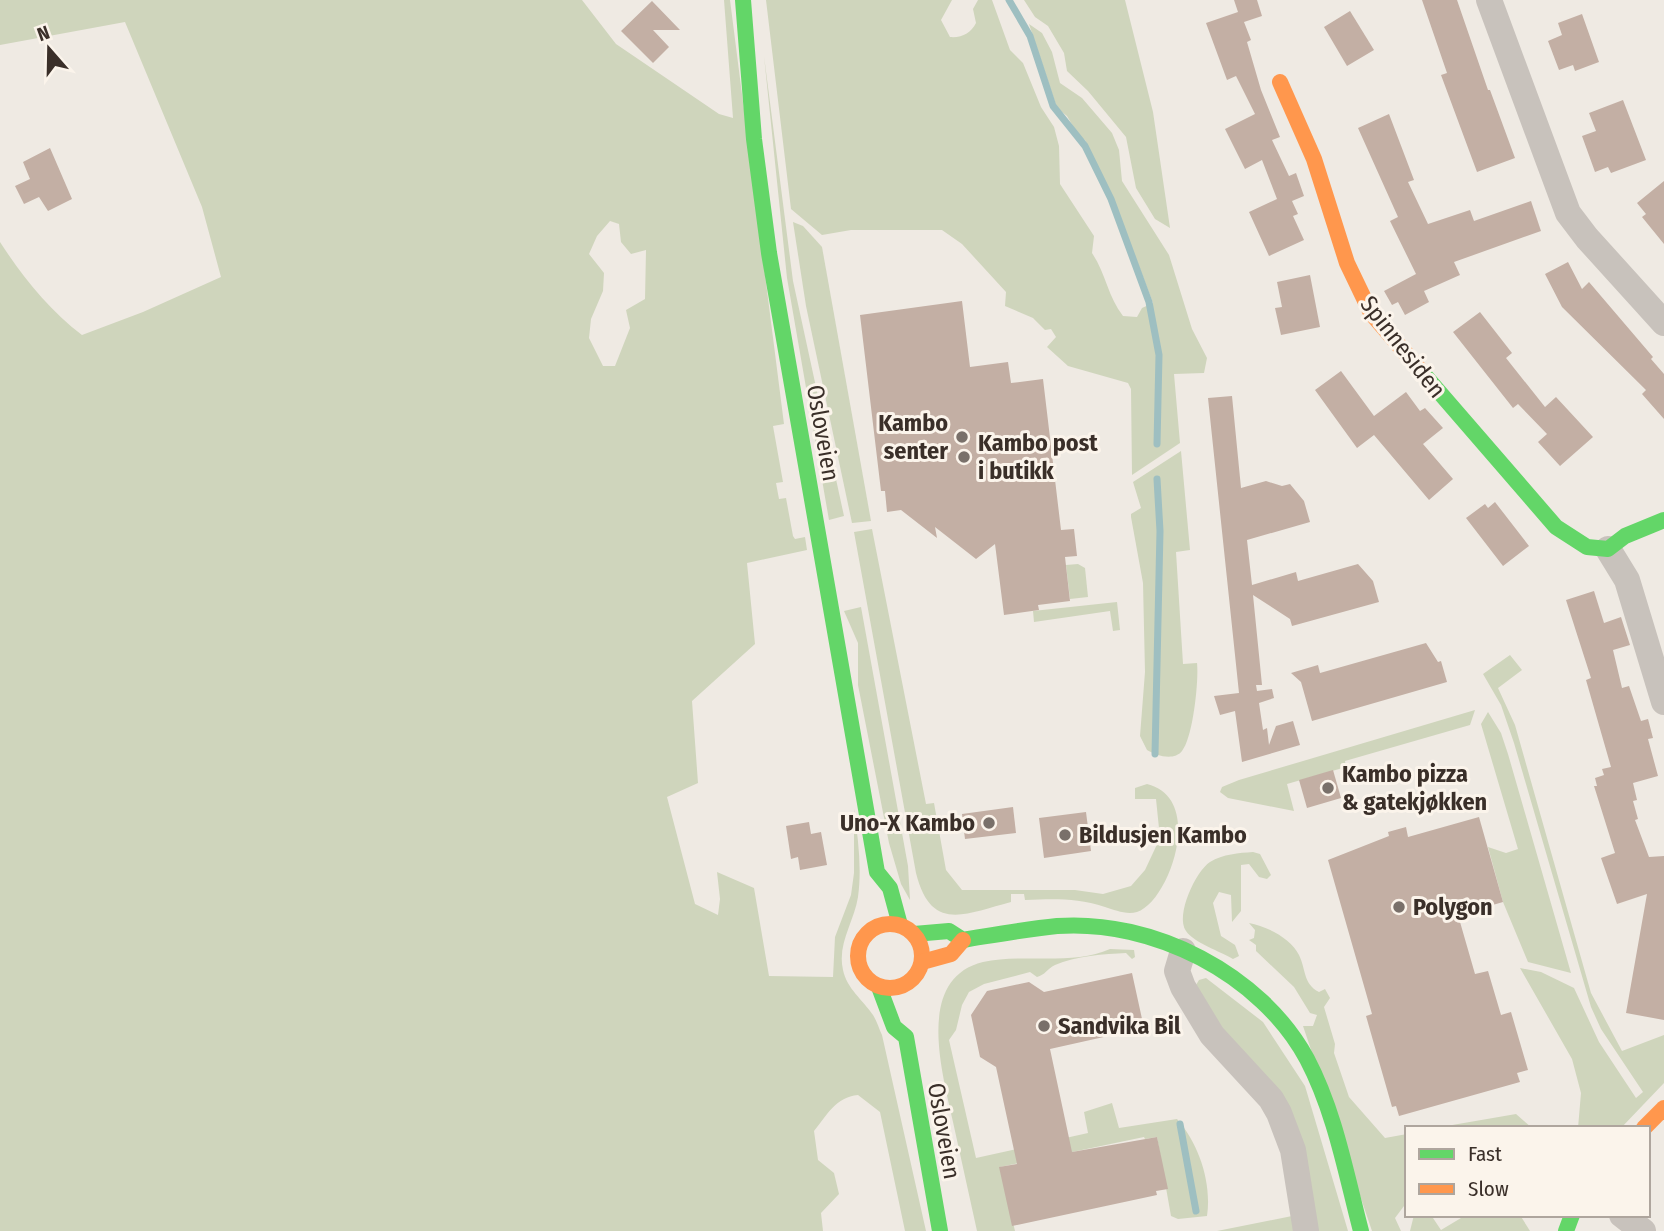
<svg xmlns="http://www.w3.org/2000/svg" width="1664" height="1231" viewBox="0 0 1664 1231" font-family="'Fira Sans Condensed',sans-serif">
<rect width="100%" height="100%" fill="#efeae3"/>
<g fill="#cfd5bc" fill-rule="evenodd">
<path d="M0,0H582L616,44L719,114L733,118L724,0H730L784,424L773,426L783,482L776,483L779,499L786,498L793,536L795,539L805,537L807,550L747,563L755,644L692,701L698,783L667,797L695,904L718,915L720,899L717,872L754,888L769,976L833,977L835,937L851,895L854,873V809C858,838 862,868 858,897C854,922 837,944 843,970C847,989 863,1000 873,1015C877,1021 879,1029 882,1035L926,1231H905L880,1112L858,1095C836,1097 827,1115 814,1131L818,1160L834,1173L839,1194L821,1213L823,1231H0V242C22,276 49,310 82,335L143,312L221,277L202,207L125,22L0,45ZM610,221L619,224L621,242L631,254L646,250L645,299L626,310L630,328L615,366H603L589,338L591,319L603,291L604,273L589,254L597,236Z"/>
<path d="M766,0H952L941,20L950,37C962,38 971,33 976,23L973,9L978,0H992L1010,50L1023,63L1041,107L1054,127L1059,146L1060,184L1094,236L1092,253C1106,274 1108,297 1123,316L1137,317L1142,308L1153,303L1113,198L1085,140L1080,138L1067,116L1057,108L1029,24L1042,33L1052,52L1060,83L1082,98L1112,133L1119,150L1122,181L1169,255L1192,329L1207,358L1204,373L1174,374L1180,443L1132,475L1131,389L1128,383L1068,366L1047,347L1056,337L1051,329L1045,330L1033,318L1005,306L1006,292L962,244L942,230H851L822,235L791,209Z"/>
<path d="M1024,0H1125L1153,112L1170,228L1155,219L1136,188L1126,137L1088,91L1067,71L1064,53L1048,26L1035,17Z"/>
<path d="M764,56L793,281L844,516L829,520L787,278Z"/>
<path d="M793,222L803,226L822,247L871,521L852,523L806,306Z"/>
<path d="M1181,451L1190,550L1176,552L1183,664L1197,663C1199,680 1193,738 1182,751C1174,761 1157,756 1147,750L1140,736L1145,672L1143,583L1131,517V514L1141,508L1133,482Z"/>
<path d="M872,529L926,804L934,803L946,870L962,890H1075L1103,894L1131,886L1145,870L1160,838L1156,799H1135V788L1147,784C1206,798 1169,902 1137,912C1126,915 1115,910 1105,907C1076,898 1056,899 1025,900L1024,894H1011V902C965,914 931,933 916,873L854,532Z"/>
<path d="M1078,564L1085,568L1088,597L1070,599L1066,565Z"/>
<path d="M1117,602L1120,630L1113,631L1110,611L1034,622L1033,611Z"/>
<path d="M861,607L908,866L910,900L901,884L889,843L858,685V643L844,611Z"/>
<path d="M1510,655L1522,670L1498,688L1515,725L1591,993L1622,1051L1664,1035V1083L1621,1128H1578L1581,1093L1572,1059L1520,968L1541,972L1574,988L1599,1042L1636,1098L1643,1092L1601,1029L1591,1007L1514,743L1501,705L1483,674Z"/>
<path d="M1475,710L1470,725L1345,761L1346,767L1287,784L1294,811L1228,798L1220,792L1222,787L1239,780Z"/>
<path d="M1488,712L1501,733L1508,754L1571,973L1528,962L1503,902L1488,847L1506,853L1518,849L1481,724Z"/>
<path d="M1253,852L1260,854L1271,875L1267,879L1259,877L1249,864L1241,865V911L1232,922L1231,895L1219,892L1213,903L1221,936L1235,945L1239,956L1233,959C1220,951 1194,943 1186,931C1175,915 1196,871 1210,862C1223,854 1239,853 1253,852Z"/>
<path d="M1249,923C1266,926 1291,938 1299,955C1306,969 1303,984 1319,992L1325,989L1330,998L1324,1007L1335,1044L1334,1053L1349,1097L1385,1138L1407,1134V1202L1395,1218L1401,1231H1372L1303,1026H1313L1317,1015L1310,1013L1294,987L1256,951V945L1249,940L1254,938L1255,930Z"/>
<path d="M1110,949L1134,950L1135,957L1132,959L1126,953C1105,954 1075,956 1055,965C1047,969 1045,975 1037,977L1030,972L984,984L969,992L962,1005L956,1030L949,1040L976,1158L1088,1133L1084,1112L1112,1103L1119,1128L1177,1119C1199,1144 1212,1183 1207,1216L1178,1219L1171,1216L1157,1137L1145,1139L1144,1137L1000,1167L1015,1231H977C969,1195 961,1158 953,1122C943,1075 914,979 983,962C1021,953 1073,966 1110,949Z"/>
<path d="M1206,978L1263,1022L1305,1086L1348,1231H1314L1311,1202L1224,1031L1196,985L1199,980Z"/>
<path d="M1516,1114L1532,1128H1435Z"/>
<path d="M1414,1215H1431L1441,1230L1466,1215H1520L1530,1231H1410Z"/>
<path d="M1292,1216L1294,1231H1217Z"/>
</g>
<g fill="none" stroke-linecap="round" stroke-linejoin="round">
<g stroke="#9ebfc1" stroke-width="7">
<path d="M1009,0L1030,36L1053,106L1085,146L1111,199L1149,302L1159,355L1157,444"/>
<path d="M1155,754L1160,531L1157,479"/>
<path d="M1180,1124L1196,1211"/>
</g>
</g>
<g fill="#c3afa4">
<path d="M1234,0H1257L1262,16L1244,22L1251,40L1247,42L1261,90L1280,137L1272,140L1289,176L1296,173L1304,196L1292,201L1298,214L1293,216L1304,240L1269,256L1249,212L1277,199L1262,160L1245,169L1225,129L1255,114L1236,76L1227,80L1206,23L1238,12Z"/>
<path d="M1422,0H1457L1488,90H1490L1515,158L1477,172L1441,75L1447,73Z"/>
<path d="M652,1L680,30H653L669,47L653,63L621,31Z"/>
<path d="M1350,11L1374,50L1347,66L1324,27Z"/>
<path d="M1582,14L1599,62L1575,71L1573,65L1559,70L1548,41L1562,35L1558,23Z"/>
<path d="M1623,100L1646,160L1611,173L1608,167L1595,172L1582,136L1596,131L1589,113Z"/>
<path d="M1389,114L1414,180L1408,182L1428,224L1470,210L1474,221L1531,201L1541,231L1454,262L1460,275L1424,291L1429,302L1405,315L1398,302L1392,305L1384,291L1416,274L1390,221L1398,217L1358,128Z"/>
<path d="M50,148L72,199L48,211L39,197L24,204L15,186L30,179L23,162Z"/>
<path d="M1664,181V244L1642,217L1646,214L1637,203Z"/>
<path d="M1568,262L1582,289L1589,282L1653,357L1651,359L1664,374V419L1642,394L1646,390L1562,307L1545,274Z"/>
<path d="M1310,275L1320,327L1281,335L1275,308L1282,307L1277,282Z"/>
<path d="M962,301L970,367L1008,362L1011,383L1043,379L1061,530L1074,529L1077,556L1065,557L1070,601L1038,605L1039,610L1004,615L995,544L976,559L935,527L937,538L901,510L887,512L885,491H881L860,315Z"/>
<path d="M1480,312L1512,353L1506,358L1545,407L1556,397L1593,437L1560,466L1538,442L1547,434L1518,404L1513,408L1453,332Z"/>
<path d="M1341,371L1374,416L1406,392L1420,411L1425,408L1443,428L1423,444L1453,479L1429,500L1374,435L1357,448L1315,390Z"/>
<path d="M1232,396L1241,488L1266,481L1282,486L1290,484L1304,501L1310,522L1247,540L1252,585L1296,572L1298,581L1358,564L1373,581L1379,602L1292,626L1290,619L1253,595L1262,685H1256L1257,691L1272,689L1274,698L1259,703L1263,730L1267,728L1269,745L1276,726L1293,721L1300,745L1242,762L1235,711L1220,715L1214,696L1239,693L1208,398Z"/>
<path d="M1495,502L1529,546L1503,566L1466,518L1485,504L1488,508Z"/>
<path d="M1594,591L1604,623L1621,617L1630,645L1613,650L1622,688L1629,686L1641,721L1648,719L1653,738L1648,739L1658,776L1633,783L1637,800L1633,801L1638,819L1635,820L1649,857L1664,856V1020L1626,1013L1647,894L1617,904L1601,858L1615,853L1594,786H1597L1595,778L1604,775L1602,769L1611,767L1586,680L1591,678L1566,600Z"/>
<path d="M1426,643L1438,662L1441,661L1447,682L1312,721L1301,682L1291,673L1318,665L1320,673Z"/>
<path d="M1333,770L1341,798L1307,808L1299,780Z"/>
<path d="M1013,807L1016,833L965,839L962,814Z"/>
<path d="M1086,812L1091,851L1044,858L1039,818Z"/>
<path d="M1479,817L1503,902L1458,915L1475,974L1488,971L1501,1015L1511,1012L1528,1070L1517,1073L1520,1082L1399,1116L1396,1106L1392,1107L1366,1016L1372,1014L1328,860L1389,836L1388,832L1406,827L1408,837Z"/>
<path d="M809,822L811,834L821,832L827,865L800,870L798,857L791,859L786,826Z"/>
<path d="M1132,973L1144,1028L1050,1049L1072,1152L1157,1137L1168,1189L1156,1191L1157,1195L1012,1226L999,1167L1017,1164L996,1067L980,1057L971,1015L987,991L1029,982L1044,992Z"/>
</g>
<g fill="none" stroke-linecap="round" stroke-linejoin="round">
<g stroke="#c8c2bc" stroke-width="26">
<path d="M1489,0L1568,213L1587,238L1664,323"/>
<path d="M1608,549L1627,580L1664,702"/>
<path d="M1183,951L1177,971L1183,987L1212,1035L1271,1099L1279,1113L1293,1150L1306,1231"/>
<path d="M1622,1215L1643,1231"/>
</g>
<g stroke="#63d668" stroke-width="16">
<path d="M743,0L754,139L769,253L877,872L890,888L900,925"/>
<path d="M1421,371L1556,527L1587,547L1608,549L1625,536L1664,520"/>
<path d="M914,934L949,931L963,940C994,935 1026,929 1057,926C1153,919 1261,974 1307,1059C1335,1112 1346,1174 1361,1231"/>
<path d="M879,987L894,1027L906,1037L940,1231"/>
<path d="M1566,1231L1572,1215"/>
</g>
<g stroke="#ff974d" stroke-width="16">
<path d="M1280,82L1314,159L1347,263L1371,313L1421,371"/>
<circle cx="890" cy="956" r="32"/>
<path d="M922,962L951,954L963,940"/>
<path d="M1644,1128L1664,1108"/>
</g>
</g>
<g fill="#79706a" stroke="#fbf4eb" stroke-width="2.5">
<circle cx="962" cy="437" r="7"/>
<circle cx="964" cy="457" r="7"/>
<circle cx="1328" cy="788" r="7"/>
<circle cx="989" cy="823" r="7"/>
<circle cx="1065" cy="835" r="7"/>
<circle cx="1399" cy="907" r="7"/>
<circle cx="1044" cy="1026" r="7"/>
</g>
<g text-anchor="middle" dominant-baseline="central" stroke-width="6" stroke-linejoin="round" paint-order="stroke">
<g font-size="24" fill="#3a2f29" stroke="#fbf4eb">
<text transform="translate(1403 347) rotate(52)">Spinnesiden</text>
<text transform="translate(823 433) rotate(80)">Osloveien</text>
<text transform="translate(944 1131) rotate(80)">Osloveien</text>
</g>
<g font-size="24" font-weight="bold" fill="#3a2f29" stroke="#fbf4eb" text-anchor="start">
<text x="948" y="423" text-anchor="end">Kambo<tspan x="948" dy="28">senter</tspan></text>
<text x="978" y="443">Kambo post<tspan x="978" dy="28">i butikk</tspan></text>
<text x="1342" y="774">Kambo pizza<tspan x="1342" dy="28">&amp; gatekjøkken</tspan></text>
<text x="975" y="823" text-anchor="end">Uno-X Kambo</text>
<text x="1079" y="835">Bildusjen Kambo</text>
<text x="1413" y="907">Polygon</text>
<text x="1058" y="1026">Sandvika Bil</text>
</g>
</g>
<rect x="1405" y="1126" width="245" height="91" fill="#fbf4eb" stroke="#aea59d" stroke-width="2"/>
<rect x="1419" y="1149" width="35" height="10" fill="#63d668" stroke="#aea59d" stroke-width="2"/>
<text x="1468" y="1161" font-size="21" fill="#3a2f29">Fast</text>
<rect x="1419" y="1184" width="35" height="10" fill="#ff974d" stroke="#aea59d" stroke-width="2"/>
<text x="1468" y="1196" font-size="21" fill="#3a2f29">Slow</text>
<g transform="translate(49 49) rotate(340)" stroke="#fbf4eb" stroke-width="5" paint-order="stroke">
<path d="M0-5L12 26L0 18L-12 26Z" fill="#3a2f29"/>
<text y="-10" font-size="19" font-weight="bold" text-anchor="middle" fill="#3a2f29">N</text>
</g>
</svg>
